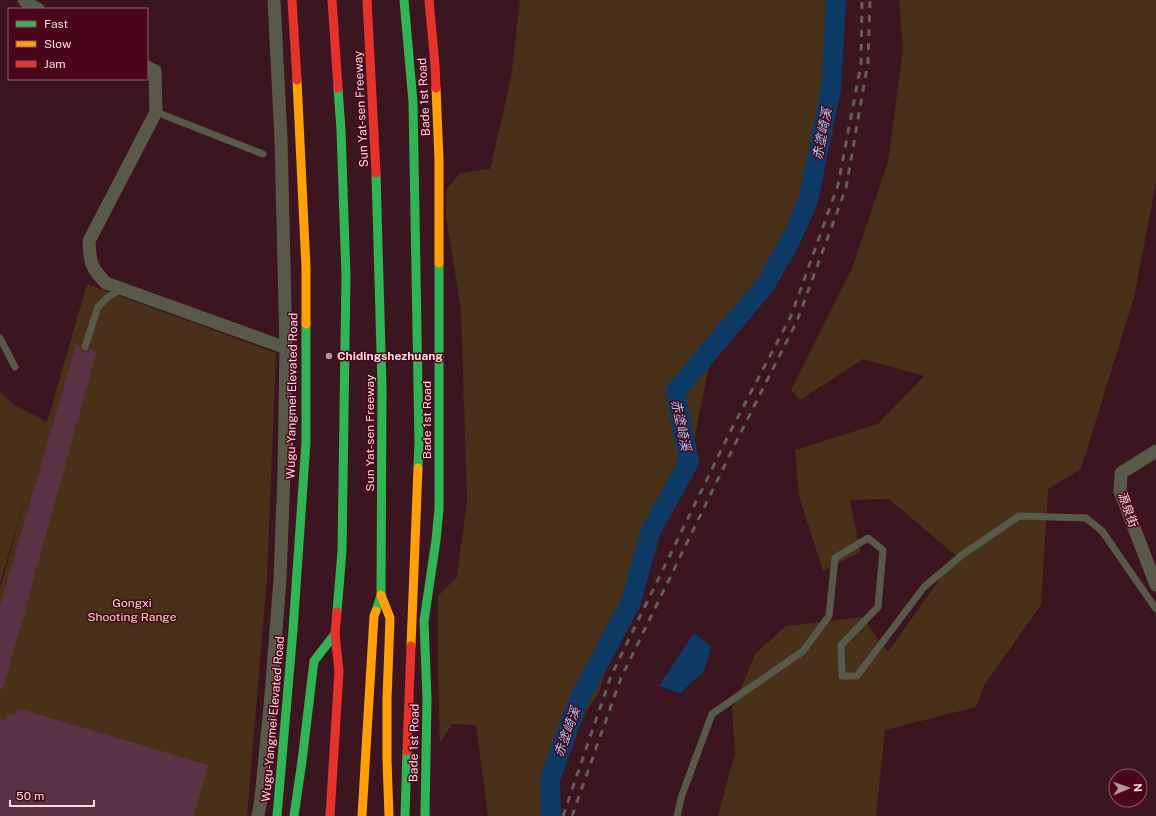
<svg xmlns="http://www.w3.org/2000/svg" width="1156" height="816" viewBox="0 0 1156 816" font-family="'Public Sans','Noto Sans TC',sans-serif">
<rect width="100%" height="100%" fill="#3b1621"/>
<g fill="#493018">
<path d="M520,0H831L824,97L794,236L711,356L693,446L630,593L599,692L546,773L552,816H488L476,725L452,724L440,743L438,673V596L457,577L467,500L461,310L446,216L447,189L460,173L490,169L511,78Z"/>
<path d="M899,0H1156V183L1134,297L1081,469L1048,489L1041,605L985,684L976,707L885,730L876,816H718L735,753L732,708L756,653L786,626L862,617L888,652L956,556L889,499L850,500L860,552L823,571L799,496L795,450L878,424L924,376L863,359L800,400L791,390L852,268L888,162L903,50Z"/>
<path d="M87,284L276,353L267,578L247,816H0V589L27,493L0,583V392L13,404L47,422Z"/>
</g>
<path fill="#0e3a66" d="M694,633L711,646L704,671L680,693L659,686Z"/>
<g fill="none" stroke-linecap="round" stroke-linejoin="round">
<path stroke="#0e3a66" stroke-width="20" d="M551,816L550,779L579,699L630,604L651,530L689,462L675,392L765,285L790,241L808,201L831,88L836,0"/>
</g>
<g fill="#593243">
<path d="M76,345L80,346L81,350L84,352L88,351L90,349L97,351L3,689H0V606Z"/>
<path d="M17,708L208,765L194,816H0V719L6,720L8,713L15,715Z"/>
</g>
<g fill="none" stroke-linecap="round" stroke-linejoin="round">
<g stroke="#585949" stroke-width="7">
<path d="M156,112L263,154"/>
<path d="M0,338L15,367"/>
<path d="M85,347L98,307L108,297L122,289"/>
<path d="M677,816L682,795L712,714L803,651L829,616L835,558L868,538L883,550L878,607L841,645L842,676H857L924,587L962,555L1019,516L1086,518L1102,531L1156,609"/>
</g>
<g stroke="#585949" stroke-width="13">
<path d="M24,0L28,4L38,9"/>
<path d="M147,67L155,71L156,112L89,241C90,262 90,267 106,283L286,348"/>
<path d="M1156,451L1121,473L1120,491L1156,585"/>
<path d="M258,816L261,799L271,696L280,579L284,473L286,348L281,139L274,0"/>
</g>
<g stroke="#30b455" stroke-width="9">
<path d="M404,0L413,102L419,442L418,468"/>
<path d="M376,611L381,595L382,387L376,173"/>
<path d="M337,612L342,551L346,276L341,130L338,88"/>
<path d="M277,816L293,630L306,442V324"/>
<path d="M294,816L302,761L314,661L335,634"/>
<path d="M405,816L407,751"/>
<path d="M425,816L427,699L424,621L436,540L439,509V263"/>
</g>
<g stroke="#ff9f0a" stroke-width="9">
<path d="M297,80L306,268V324"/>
<path d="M436,88L439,159V263"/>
<path d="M381,595L390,618L387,699V760L389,816"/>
<path d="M411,646L418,468"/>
<path d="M362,816L374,616L376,611"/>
</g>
<g stroke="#e5322d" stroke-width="9">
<path d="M292,0L297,80"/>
<path d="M332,0L338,88"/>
<path d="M367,0L376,173"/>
<path d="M429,0L435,65L436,88"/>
<path d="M407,751L411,646"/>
<path d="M330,816L339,671L335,634L337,612"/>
</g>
<g stroke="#655e56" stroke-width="3" stroke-dasharray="7 7" stroke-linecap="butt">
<path d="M563,816L611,676L731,430L791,316L838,185L861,64L862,0"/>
<path d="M572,816L621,678L740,434L797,321L846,188L868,62L870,0"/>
</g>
</g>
<circle fill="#b8959b" stroke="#4a071b" stroke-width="1.5" cx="329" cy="356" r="4"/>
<g text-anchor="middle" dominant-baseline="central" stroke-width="3" stroke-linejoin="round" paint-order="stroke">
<g font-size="12" fill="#fcd9dd" stroke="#4a071b">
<text transform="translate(424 97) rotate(-93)">Bade 1st Road</text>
<text transform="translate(361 109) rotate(-93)">Sun Yat-sen Freeway</text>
<text transform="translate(292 396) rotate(-89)">Wugu-Yangmei Elevated Road</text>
<text transform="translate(427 420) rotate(-90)">Bade 1st Road</text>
<text transform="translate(370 433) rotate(-90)">Sun Yat-sen Freeway</text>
<text transform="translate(1128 510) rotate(71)">源泉街</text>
<text transform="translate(273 719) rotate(-85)">Wugu-Yangmei Elevated Road</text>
<text transform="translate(414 743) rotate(-89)">Bade 1st Road</text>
</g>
<g font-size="12" font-weight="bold" fill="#fcd9dd" stroke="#4a071b" text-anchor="start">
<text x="337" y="356">Chidingshezhuang</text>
</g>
<g font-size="12" fill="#efdbc4" stroke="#4a071b">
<text x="132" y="603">Gongxi<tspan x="132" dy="14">Shooting Range</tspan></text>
</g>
<g font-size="13" font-style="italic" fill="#a1caf6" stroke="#4a071b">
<text transform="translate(822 134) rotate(-79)">赤塗崎溪</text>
<text transform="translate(681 425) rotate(78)">赤塗崎溪</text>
<text transform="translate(567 732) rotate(-70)">赤塗崎溪</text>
</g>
</g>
<rect x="8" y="8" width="140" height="72" fill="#4a071b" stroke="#915b69"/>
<rect x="16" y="21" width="20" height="6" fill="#30b455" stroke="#915b69"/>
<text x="44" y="28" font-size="12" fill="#fcd9dd">Fast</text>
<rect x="16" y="41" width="20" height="6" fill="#ff9f0a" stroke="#915b69"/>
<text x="44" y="48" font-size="12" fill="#fcd9dd">Slow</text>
<rect x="16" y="61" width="20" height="6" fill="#e5322d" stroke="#915b69"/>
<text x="44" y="68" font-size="12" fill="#fcd9dd">Jam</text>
<g transform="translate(1128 788) rotate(88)"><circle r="19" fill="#4a071b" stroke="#915b69"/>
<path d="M0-3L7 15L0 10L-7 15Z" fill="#b8959b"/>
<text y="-6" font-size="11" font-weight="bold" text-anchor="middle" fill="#fcd9dd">N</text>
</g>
<path d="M10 800v6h84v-6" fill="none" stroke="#fcd9dd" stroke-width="2"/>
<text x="16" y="800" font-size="12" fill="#fcd9dd" stroke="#4a071b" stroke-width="3" paint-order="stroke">50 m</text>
</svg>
